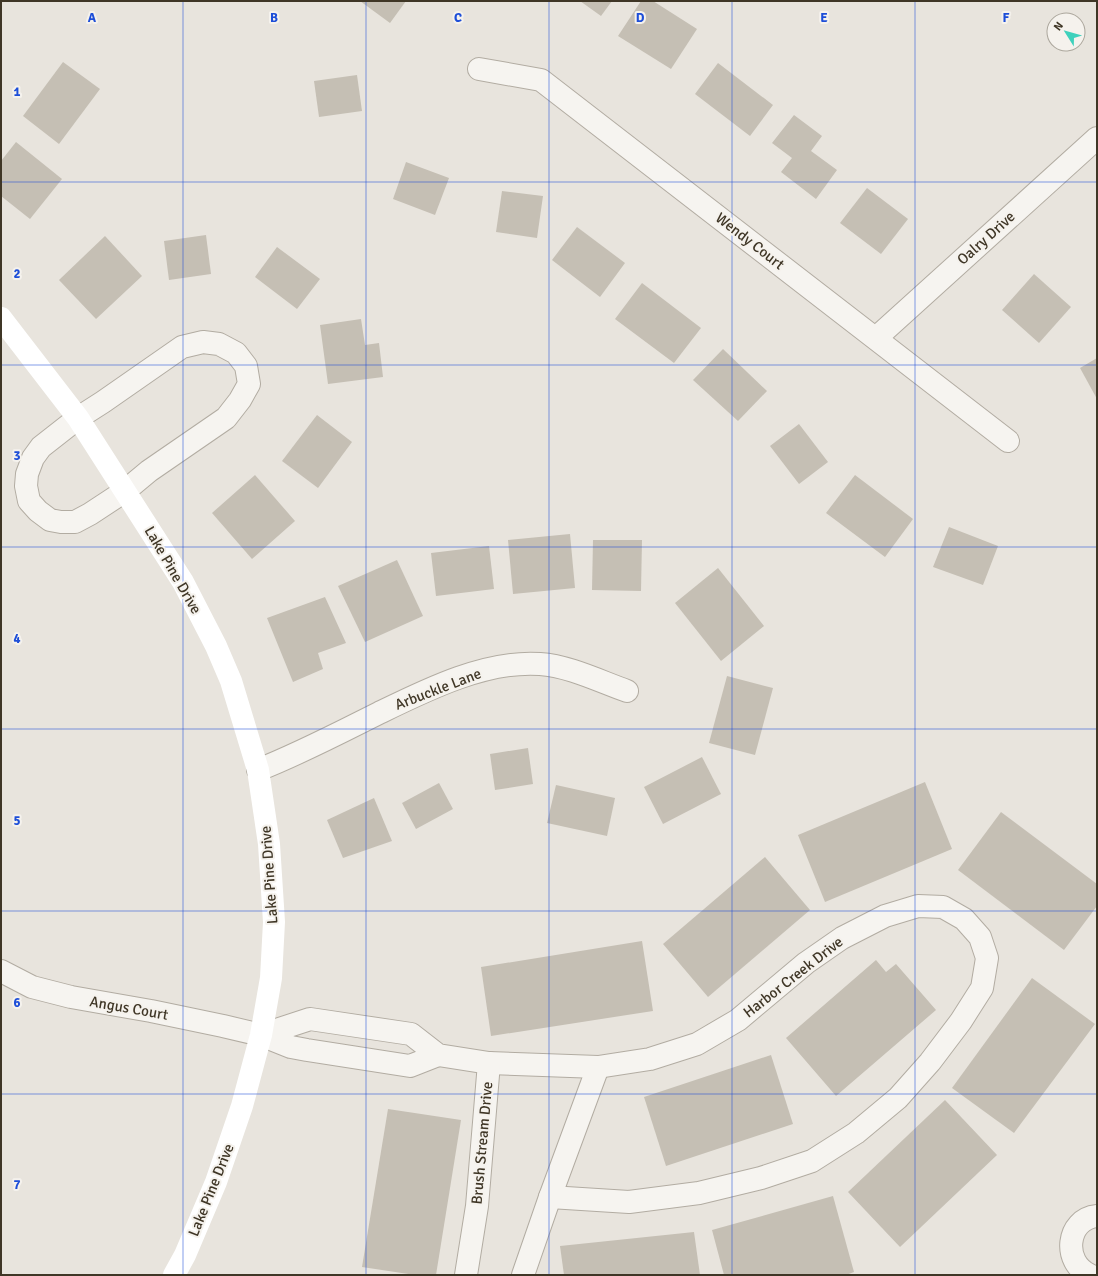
<svg xmlns="http://www.w3.org/2000/svg" width="1098" height="1276" viewBox="0 0 1098 1276" font-family="Signika,sans-serif">
<rect width="100%" height="100%" fill="#e8e4dd"/>
<g fill="#c5bfb4">
<path d="M360,1H406L390,23Z"/>
<path d="M580,1H612L601,16Z"/>
<path d="M641,1H653L697,29L671,69L618,36Z"/>
<path d="M63,62L100,89L59,144L23,116Z"/>
<path d="M718,63L773,105L750,136L695,94Z"/>
<path d="M357,75L362,111L319,117L314,81Z"/>
<path d="M794,115L822,136L811,151L837,170L816,199L781,172L792,158L772,143Z"/>
<path d="M16,142L62,179L30,219L1,196V161Z"/>
<path d="M406,162L449,178L435,215L393,199Z"/>
<path d="M867,188L908,219L881,254L840,223Z"/>
<path d="M502,191L543,196L537,238L496,232Z"/>
<path d="M577,227L625,263L600,297L552,260Z"/>
<path d="M206,235L211,274L169,280L164,241Z"/>
<path d="M105,236L142,276L96,319L59,280Z"/>
<path d="M277,247L320,279L297,309L255,277Z"/>
<path d="M1034,274L1071,307L1039,343L1002,310Z"/>
<path d="M642,283L701,328L674,363L615,319Z"/>
<path d="M361,319L365,345L379,343L383,377L328,384L320,325Z"/>
<path d="M723,349L767,391L738,421L693,380Z"/>
<path d="M1097,358V399L1080,368Z"/>
<path d="M317,415L352,442L318,488L282,461Z"/>
<path d="M799,424L828,462L799,484L770,446Z"/>
<path d="M255,475L295,521L252,559L212,513Z"/>
<path d="M855,475L913,519L885,557L826,513Z"/>
<path d="M949,527L998,546L983,585L933,567Z"/>
<path d="M570,534L575,588L513,594L508,540Z"/>
<path d="M593,540H642L641,591L592,590Z"/>
<path d="M489,546L494,589L436,596L431,553Z"/>
<path d="M397,560L423,616L365,642L338,586Z"/>
<path d="M718,568L764,626L721,661L675,603Z"/>
<path d="M325,597L346,643L318,653L323,669L293,682L267,618Z"/>
<path d="M727,676L773,688L755,755L709,743Z"/>
<path d="M528,748L533,784L495,790L490,754Z"/>
<path d="M702,757L721,794L663,824L644,787Z"/>
<path d="M925,782L952,849L825,902L798,835Z"/>
<path d="M439,783L453,809L416,829L402,803Z"/>
<path d="M556,785L615,798L607,836L547,823Z"/>
<path d="M374,798L392,841L343,858L327,820Z"/>
<path d="M1001,812L1097,884V906L1064,950L958,870Z"/>
<path d="M765,857L810,910L708,997L663,944Z"/>
<path d="M642,941L653,1011L491,1036L481,967Z"/>
<path d="M876,960L886,972L896,964L936,1010L836,1096L786,1038Z"/>
<path d="M1032,978L1095,1024L1014,1133L952,1088Z"/>
<path d="M771,1055L793,1124L666,1166L644,1097Z"/>
<path d="M945,1100L997,1155L900,1247L848,1192Z"/>
<path d="M388,1109L461,1120L436,1275H415L362,1267Z"/>
<path d="M833,1196L854,1272L846,1275H724L712,1230Z"/>
<path d="M694,1232L700,1275H564L560,1246Z"/>
</g>
<g fill="none" stroke-linecap="round" stroke-linejoin="round">
<g stroke="#b2aca2" stroke-width="24">
<g id="street">
<path d="M479,69L541,80L1008,441"/>
<path d="M876,338L1097,138"/>
<path d="M203,342L219,344L236,353L246,366L249,384L240,400L226,418L149,471L125,491L90,514L75,522H61L50,520L38,511L29,501L26,486L27,474L33,458L41,447L78,418L103,402L182,347Z"/>
<path d="M258,770C299,754 339,733 379,713C426,690 486,660 540,664C569,666 599,681 627,691"/>
<path d="M1,971L32,987L71,997L151,1011L223,1026L261,1035L291,1047L307,1050L410,1066L438,1055"/>
<path d="M261,1035L310,1019L411,1034L438,1055L489,1063L598,1067L650,1059L697,1044L738,1020L806,963L842,938L885,916L918,906L943,907L964,919L980,937L987,958L982,988L961,1021L930,1062L898,1098L856,1133L812,1161L761,1178L699,1193L629,1202L550,1197"/>
<path d="M466,1275L477,1206L489,1063"/>
<path d="M523,1275L550,1197L598,1067"/>
<path d="M1090,1275C1062,1263 1066,1219 1097,1216"/>
</g>
</g>
<use href="#street" stroke="#f6f4f0" stroke-width="22"/>
<path stroke="#fff" stroke-width="22" d="M1,318L78,418L183,582L216,646L231,681L258,770L269,844L274,922L271,978L261,1035L242,1106L216,1182L185,1255L174,1275"/>
</g>
<path fill="none" stroke="#1d4ed8" stroke-width="1" stroke-opacity="0.55" d="M183,1V1275M366,1V1275M549,1V1275M732,1V1275M915,1V1275M1,182H1097M1,365H1097M1,547H1097M1,729H1097M1,911H1097M1,1094H1097"/>
<g text-anchor="middle" dominant-baseline="central" stroke-width="4" stroke-linejoin="round" paint-order="stroke">
<g font-size="15" fill="#3f3626" stroke="#f5f2ed">
<text transform="translate(986 238) rotate(-42)">Oalry Drive</text>
<text transform="translate(750 241) rotate(38)">Wendy Court</text>
<text transform="translate(173 570) rotate(60)">Lake Pine Drive</text>
<text transform="translate(438 689) rotate(-21)">Arbuckle Lane</text>
<text transform="translate(269 875) rotate(-94)">Lake Pine Drive</text>
<text transform="translate(793 977) rotate(-38)">Harbor Creek Drive</text>
<text transform="translate(129 1008) rotate(10)">Angus Court</text>
<text transform="translate(482 1143) rotate(-85)">Brush Stream Drive</text>
<text transform="translate(211 1190) rotate(-68)">Lake Pine Drive</text>
</g>
</g>
<g font-size="13" text-anchor="middle" font-weight="bold" fill="#1d4ed8" stroke="#f5f2ed" stroke-width="4" stroke-linejoin="round" paint-order="stroke">
<text x="92" y="22">A</text>
<text x="274" y="22">B</text>
<text x="458" y="22">C</text>
<text x="640" y="22">D</text>
<text x="824" y="22">E</text>
<text x="1006" y="22">F</text>
<text x="17" y="96">1</text>
<text x="17" y="278">2</text>
<text x="17" y="460">3</text>
<text x="17" y="643">4</text>
<text x="17" y="825">5</text>
<text x="17" y="1007">6</text>
<text x="17" y="1189">7</text>
</g>
<rect width="1098" height="1276" fill="none" stroke="#3f3626" stroke-width="4"/>
<g transform="translate(1066 32) rotate(307)"><circle r="19" fill="#f5f2ed" stroke="#aca79d"/>
<path d="M0-3L7 15L0 10L-7 15Z" fill="#3ed1bc"/>
<text y="-6" font-size="11" font-weight="bold" text-anchor="middle" fill="#3f3626">N</text>
</g>
</svg>
